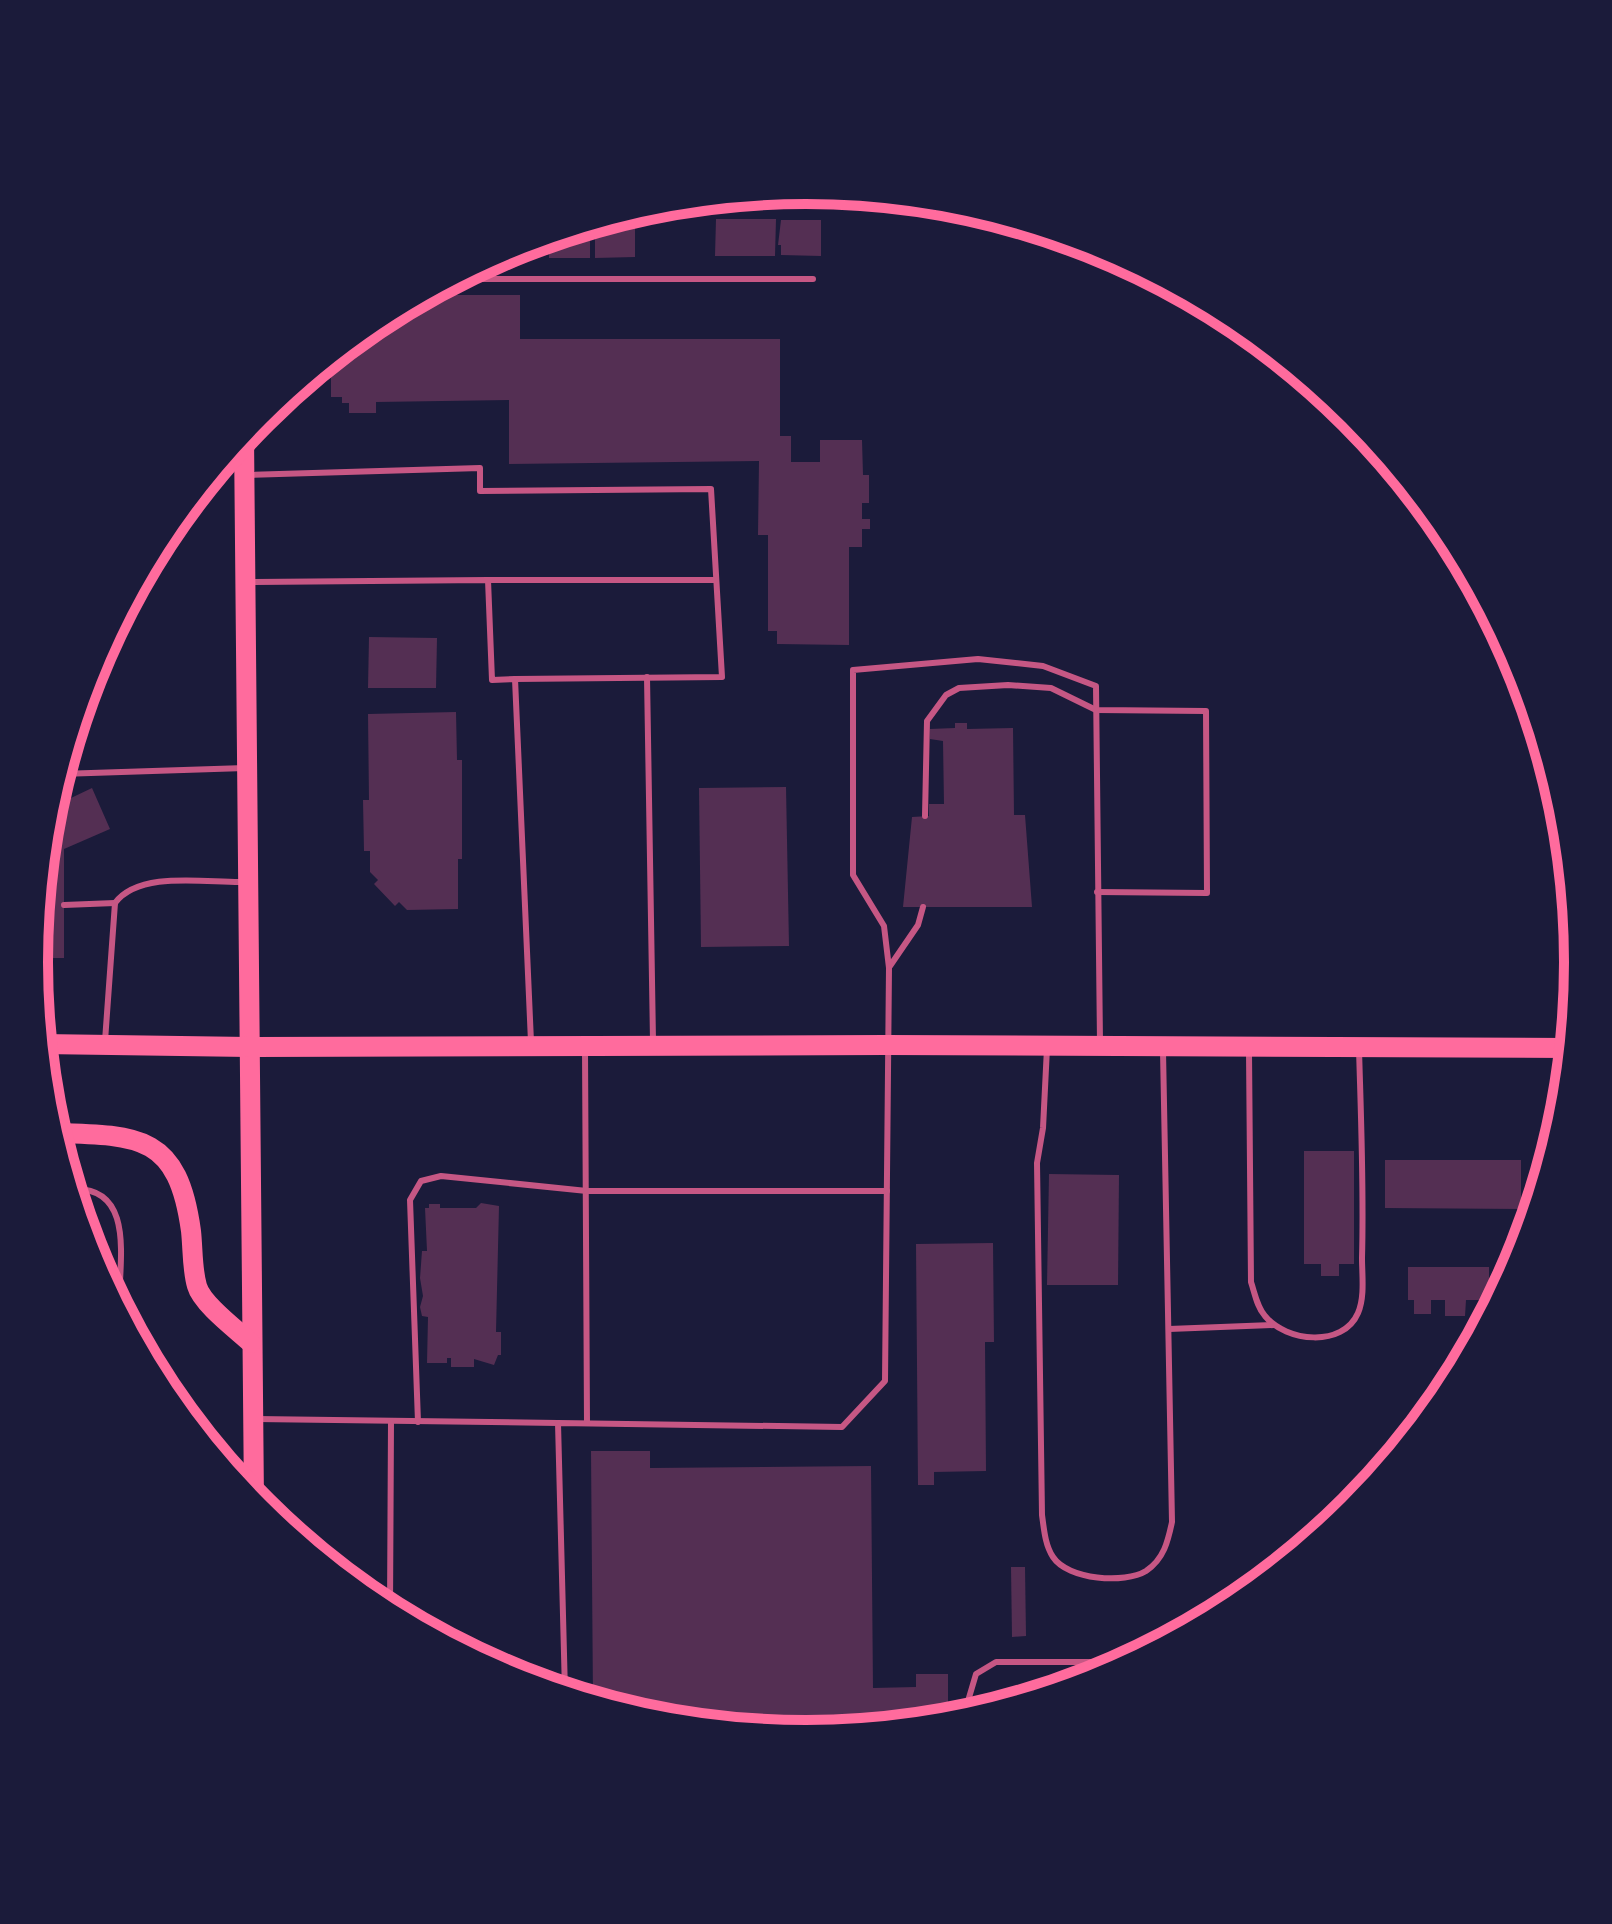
<svg xmlns="http://www.w3.org/2000/svg" width="1612" height="1924" viewBox="0 0 1612 1924" font-family="'Open Sans',sans-serif">
<rect width="100%" height="100%" fill="#1b1b3a"/>
<g fill="#542f53">
<path d="M750,196V202H708V200Z"/>
<path d="M612,218H635V257L595,258V223Z"/>
<path d="M716,219H776L775,256H715Z"/>
<path d="M781,220H821V256L781,255V245H778Z"/>
<path d="M590,225V258H549V237Z"/>
<path d="M424,295H520V339H780V436H791V462H820V440H862L863,475H869V503H862V519H870V529H862V547H849V645L777,644V631H768V535H758L759,461L509,464V400L376,402V413H349V403H342V397H331V369H342V349L377,320Z"/>
<path d="M369,637L437,638L436,688H368Z"/>
<path d="M456,712L457,760H462V859H458V909L407,910L399,902L395,906L374,884L378,880L370,872V851H364L363,800H369L368,714Z"/>
<path d="M955,723H967V729L1013,728L1014,815H1025L1032,907H903L912,817L929,816V804H944L943,741L930,739V729L955,728Z"/>
<path d="M786,787L789,946L701,947L699,788Z"/>
<path d="M92,788L110,829L64,849V958H34L50,808Z"/>
<path d="M1304,1151H1354V1264H1339V1276H1321V1264H1304Z"/>
<path d="M1385,1160H1521V1209L1385,1208Z"/>
<path d="M1049,1174L1119,1175L1118,1285H1047Z"/>
<path d="M481,1203L499,1206L496,1332H501V1355H498L494,1365L474,1359V1367H451V1358H447V1363H427L428,1317L422,1316L420,1307L423,1296L420,1278L422,1251H427L425,1208H429V1204H440V1208H476Z"/>
<path d="M88,1242H99L100,1271L93,1257Z"/>
<path d="M993,1243L994,1342H985L986,1471L934,1472V1485H918L916,1244Z"/>
<path d="M1408,1267H1489V1300H1466L1465,1316H1445V1300H1431V1314H1414V1300H1408Z"/>
<path d="M591,1451H650V1468L871,1466L873,1688L916,1687V1674H948V1720L806,1734L655,1719L593,1700Z"/>
<path d="M1011,1567H1025L1026,1636L1012,1637Z"/>
<path d="M997,1692H1028V1698L997,1707Z"/>
</g>
<g fill="none" stroke-linecap="round" stroke-linejoin="round">
<g stroke="#c65784" stroke-width="6">
<path d="M454,279H813"/>
<path d="M248,475L480,468V491L711,489L722,677L515,679"/>
<path d="M488,580H715"/>
<path d="M250,582L488,580L492,680L515,679L531,1042"/>
<path d="M647,677L653,1041"/>
<path d="M60,774L245,768"/>
<path d="M925,816L927,721L946,695L959,688L1008,685L1051,688L1096,710L1206,711L1207,893L1097,892"/>
<path d="M64,905L115,903"/>
<path d="M890,966L918,925L923,907"/>
<path d="M105,1041L115,903C140,870 207,883 243,882"/>
<path d="M1047,1048L1043,1128L1037,1163L1042,1515C1044,1529 1045,1545 1053,1557C1068,1580 1125,1584 1146,1571C1164,1559 1168,1541 1172,1522L1163,1051"/>
<path d="M585,1049L587,1423"/>
<path d="M1249,1052L1251,1282C1255,1294 1257,1307 1265,1316C1286,1342 1343,1348 1358,1313C1365,1297 1362,1275 1362,1258C1364,1189 1361,1119 1359,1049"/>
<path d="M72,1189C136,1186 119,1262 119,1306"/>
<path d="M1169,1329L1274,1325"/>
<path d="M256,1419L558,1423"/>
<path d="M418,1422L410,1200L421,1181L441,1176L587,1191H887"/>
<path d="M390,1611L391,1422"/>
<path d="M565,1692L558,1423L842,1427L885,1381L889,968L884,926L853,875V670L978,659L1043,666L1096,686L1100,1043"/>
<path d="M968,1716V1701L976,1674L996,1662H1126"/>
</g>
<g stroke="#ff6b9d" stroke-width="20">
<path d="M244,436L254,1501"/>
<path d="M42,1044L249,1047L886,1045L1569,1048"/>
<path d="M55,1133C141,1135 178,1136 191,1231C193,1249 192,1269 197,1286C202,1304 237,1330 251,1343"/>
</g>
</g>
<path d="M0 0H1612V1924H0ZM48 962a758 758 0 1 1 1516 0a758 758 0 1 1-1516 0Z" fill="#1b1b3a" fill-rule="evenodd"/>
<path fill="none" stroke="#ff6b9d" stroke-width="10" d="M48 962a758 758 0 1 1 1516 0a758 758 0 1 1-1516 0Z"/>
</svg>
